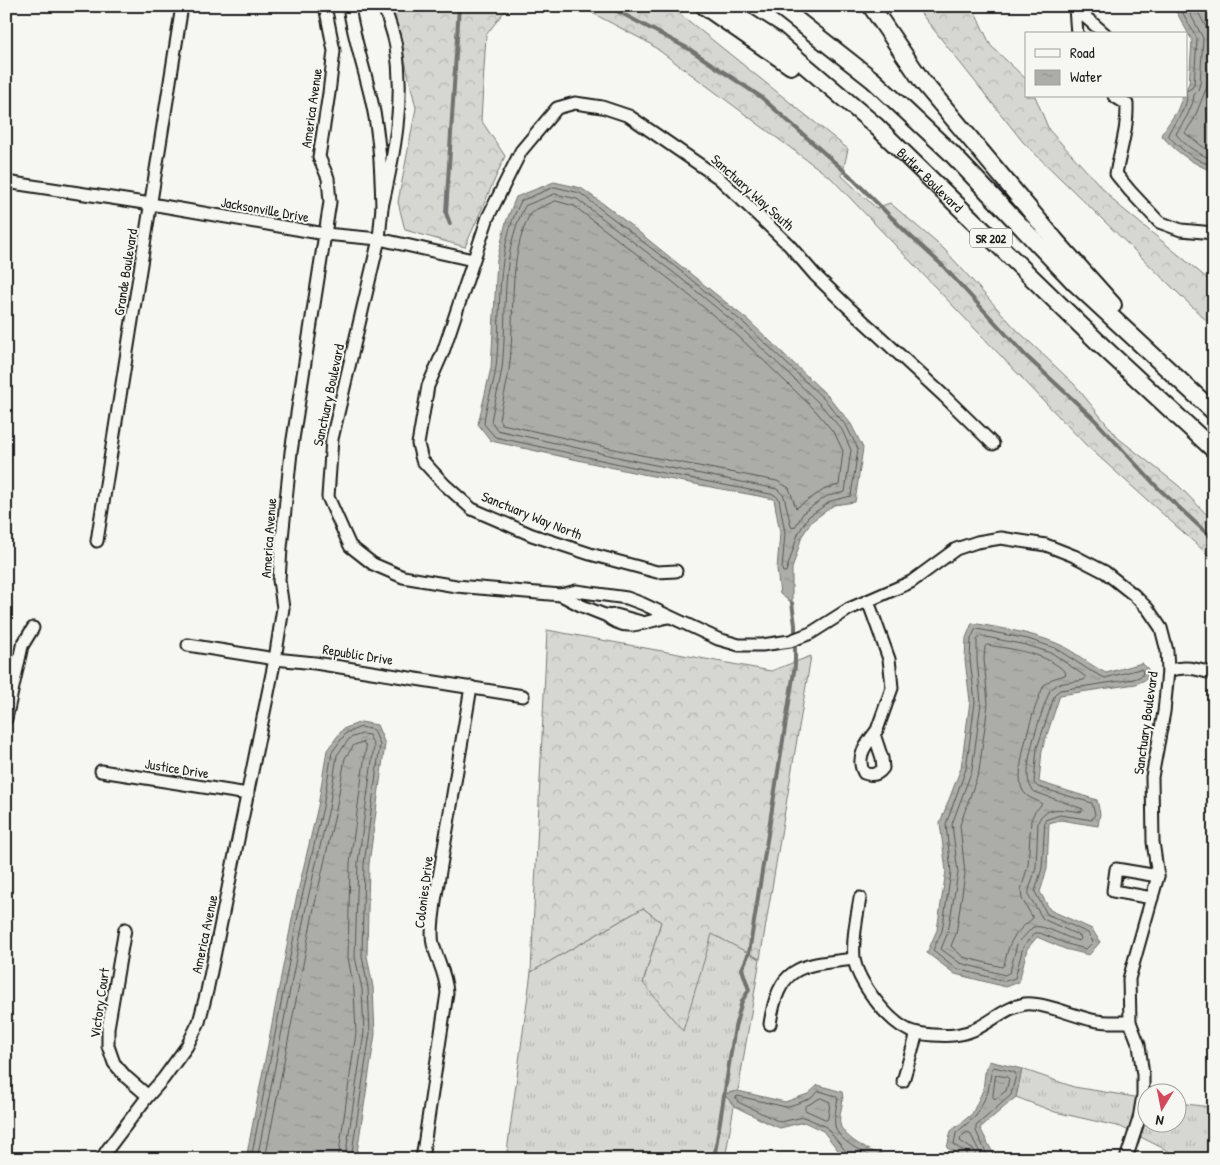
<svg xmlns="http://www.w3.org/2000/svg" width="1220" height="1165" viewBox="0 0 1220 1165" font-family="'Patrick Hand',sans-serif">
<defs>
<pattern id="grass-tufts" width="24" height="20" patternUnits="userSpaceOnUse" patternTransform="scale(1.25)"><rect width="24" height="20" fill="#d6d6d2"/><path d="M3 7l-1-3M5 7V3M7 7l1-3M15 17l-1-3M17 17v-4M19 17l1-3" fill="none" stroke="#b7b7b4"/></pattern>
<pattern id="forest-crowns" width="20" height="18" patternUnits="userSpaceOnUse" patternTransform="scale(1.25)"><rect width="20" height="18" fill="#d6d6d2"/><path d="M2 6a3 3 0 1 1 6 0M12 15a3 3 0 1 1 6 0" fill="none" stroke="#b7b7b4"/></pattern>
<pattern id="water-ripples" width="26" height="14" patternUnits="userSpaceOnUse" patternTransform="scale(1.25)"><rect width="26" height="14" fill="#acaca9"/><path d="M2 4q2-2 4 0t4 0M15 11q2-2 4 0t4 0" fill="none" stroke="#939391"/></pattern>
</defs>
<rect width="100%" height="100%" fill="#f6f6f2"/>
<filter id="ink" filterUnits="userSpaceOnUse"><feTurbulence type="fractalNoise" baseFrequency=".02" numOctaves="2"/><feDisplacementMap in="SourceGraphic" scale="10" xChannelSelector="R" yChannelSelector="G"/><feConvolveMatrix kernelMatrix="1 2 1 2 8 2 1 2 1" color-interpolation-filters="sRGB"/></filter>
<g filter="url(#ink)">
<g fill="url(#grass-tufts)" stroke="#797977">
<path d="M643,908L661,922L643,983L712,933L760,959L738,1091L724,1094L734,1106L725,1159H506L531,972Z"/>
<path d="M1022,1069L1074,1087L1147,1099L1148,1122H1178V1103L1210,1107L1214,1081V1159H1184L1121,1127L1055,1112L1016,1097Z"/>
</g>
<g fill="url(#forest-crowns)" stroke="#797977">
<path d="M392,6H521L507,8L486,35L481,120L505,156L465,247L405,230L398,202L416,108Z"/>
<path d="M579,6H663L680,14L848,149L842,176L876,208L890,203L944,249L1014,327L1075,385L1118,438L1179,486L1214,522V560L1086,445L831,178L649,43Z"/>
<path d="M915,6H972L991,46L1026,79V96H1035L1049,130L1117,204L1214,284V328L1023,142Z"/>
<path d="M547,630L771,671L811,656L760,959L712,934L683,1031L643,983L661,922L643,908L531,972Z"/>
</g>
<g fill="url(#water-ripples)" stroke="#727271">
<path d="M1173,6H1214V172C1193,164 1176,152 1161,135L1177,111L1183,96H1186V90L1189,83L1192,40Z"/>
<path d="M554,182L581,188L609,208L749,321L829,397L851,424L863,448L855,502L834,505L812,521L802,536L792,569V603L780,594L777,569L780,533L774,499L637,473L491,441L478,424L491,368L497,260L506,222L516,197Z"/>
<path d="M972,623C1000,628 1029,632 1056,643C1072,649 1089,665 1106,673L1142,663L1148,669L1147,679L1136,684L1060,695L1042,750L1039,782L1097,800L1100,814L1098,826L1060,820L1049,823L1047,869L1040,892L1050,910L1092,929L1100,942L1089,955L1065,949L1037,937L1027,949L1019,982L1006,987L955,974L927,953L937,930L946,871L940,823L961,768L970,701L965,660L966,638Z"/>
<path d="M361,722L377,725L385,744L369,864L367,956L373,987L375,1034L356,1159H246L295,904L318,806L327,750L343,729Z"/>
<path d="M989,1061L1022,1069L1016,1097L980,1128L994,1155V1159H968L947,1148L951,1131L972,1114L983,1090L985,1073Z"/>
<path d="M818,1085L842,1092C845,1102 838,1114 840,1124C842,1136 869,1152 880,1154C889,1156 896,1156 904,1159H845L823,1131L804,1122L780,1128L770,1124L734,1106L724,1094L738,1091L785,1102L808,1094Z"/>
</g>
<g fill="none" stroke-linecap="round" stroke-linejoin="round">
<g stroke="#565654" stroke-width="1">
<path d="M1179,6L1197,39L1194,84L1192,88L1186,91"/>
<path d="M1186,6L1203,38L1200,84L1198,90L1194,95L1193,102L1187,116L1176,134C1185,146 1200,155 1214,160"/>
<path d="M1195,6L1211,37L1208,84L1194,119L1185,133L1206,149L1214,152"/>
<path d="M1186,93C1191,107 1172,123 1168,135C1180,150 1196,160 1214,167"/>
<path d="M555,187L580,193L682,272L746,325L825,400L847,427L858,449L851,496L831,501L808,517L798,534L786,572H783L782,569L785,533L779,499L775,495L638,468L495,437L484,424C485,405 494,386 496,367C502,312 494,252 521,201Z"/>
<path d="M555,194L577,199L678,276L742,329L820,404L842,430L851,450L845,492L827,496L804,512L795,527L792,528L791,526L784,496L777,489L640,462L497,430L491,421C494,403 500,385 502,368C508,314 499,255 525,206Z"/>
<path d="M556,201L574,206L673,282L737,335L815,410L835,434L843,451L839,485L825,489L796,508L789,488L777,481L641,455L502,424L499,419C502,403 507,386 509,370C516,318 506,259 531,212Z"/>
<path d="M977,629L1028,639L1055,648L1089,670L1105,678L1140,669L1143,671L1142,676L1134,679L1060,690L1055,694L1037,748L1034,783L1038,787L1092,803L1095,814L1092,820L1060,815L1045,820L1042,868L1035,892L1047,914L1088,933L1093,942L1086,949L1067,944L1040,933H1035L1023,947L1015,978L1005,981L957,969L933,950L942,931L951,872L946,824L966,769L975,702L970,660L971,639L975,630Z"/>
<path d="M981,636L1026,645L1052,653L1086,677L1084,680L1058,684L1050,690C1043,710 1015,779 1035,792L1083,809L1081,812C1067,810 1043,804 1038,823L1036,867L1029,890V896L1043,919L1080,936L1081,939L1079,941C1065,938 1045,924 1033,927L1017,944L1010,972L1005,975L960,963L941,949L948,932L958,873L952,824L972,770L981,703L977,660V640Z"/>
<path d="M987,645C1012,649 1048,653 1066,673L1065,675L1052,679L1044,685C1035,704 1012,773 1023,791C1028,799 1036,799 1042,804L1034,813L1031,820L1028,865L1021,890L1022,899L1033,918C1013,935 1010,939 1004,965L1002,967L963,957L951,946L956,934L965,874L960,825L979,771L988,704L984,659L985,647Z"/>
<path d="M996,1075L1007,1077L1009,1079L1006,1091L995,1099L993,1097Z"/>
<path d="M821,1098L830,1102L828,1118L827,1120L805,1110V1107Z"/>
<path d="M251,1159L300,905L323,807L332,752L346,733L361,727L374,730L380,745L364,864L362,956L368,988L370,1033L351,1159"/>
<path d="M257,1159L306,907L329,808L337,755L350,738L362,734L369,735L374,746L358,863L355,957L362,989L364,1033L345,1159"/>
<path d="M265,1159L314,908L336,810L345,758L354,745L363,742L366,747L350,863L348,957L354,990L356,1033L338,1159"/>
<path d="M849,1159L848,1154L825,1126L804,1117L780,1122L738,1102L736,1097L738,1096L786,1107L810,1099L819,1091L836,1096L838,1099C836,1108 834,1117 835,1126C838,1141 865,1154 878,1159"/>
<path d="M969,1159L967,1153L954,1145L956,1133L976,1116L988,1092L992,1068L994,1067L1014,1072L1016,1075L1011,1095L976,1126V1131L989,1159"/>
<path d="M976,1159L975,1151L960,1141L961,1137L967,1132L970,1133L983,1159"/>
</g>
<g stroke="#727271" stroke-width="4">
<path d="M608,6L689,49L761,97L849,175L907,233L942,265L1026,356L1093,418L1157,487L1214,540"/>
<path d="M450,224L446,213L459,6"/>
<path d="M714,1159L735,1027L742,1001L749,990L742,969L749,953L795,665V625L792,603"/>
</g>
<g stroke="#1c1c1c" stroke-width="15">
<g id="minor">
<path d="M349,6C354,41 366,73 373,107C380,140 381,174 382,207C394,155 405,101 396,47C394,33 388,20 384,6"/>
<path d="M1073,6L1075,8L1077,34"/>
<path d="M1075,8L1105,34"/>
<path d="M1114,96L1127,104C1128,128 1120,151 1116,174L1130,191L1159,222L1181,230L1214,233"/>
<path d="M6,182L151,204L325,234L379,239L473,260"/>
<path d="M382,207L379,239L332,439L328,497L350,546L373,564L403,577L456,586L561,595L576,591L627,598L643,604L718,639L739,645H762L790,641L811,633L849,609L911,582L956,549L977,542L1001,538L1046,545L1074,556L1105,572L1134,595L1148,609L1161,628L1167,651L1168,671L1164,712L1152,777L1153,842L1158,876L1129,979L1130,1022L1139,1045L1143,1075V1095L1139,1119L1126,1159"/>
<path d="M97,541L182,6"/>
<path d="M676,571L657,572L590,554L532,535L472,509L444,484L422,460L418,444L428,386L443,352L488,217L521,151L557,108L575,103L602,107L629,116L719,178L789,245L815,275L848,307L944,396L993,444"/>
<path d="M561,595L582,606L607,616L616,615L645,623"/>
<path d="M868,601L889,659L891,677L892,688L877,730C867,743 855,757 864,773C872,776 878,775 883,768L882,758L874,734"/>
<path d="M606,615C626,634 645,621 668,617"/>
<path d="M188,645L275,659L315,663L523,696"/>
<path d="M1168,671C1185,665 1197,669 1214,674"/>
<path d="M6,719L22,646L33,628"/>
<path d="M101,771L248,794"/>
<path d="M860,898C857,917 852,939 854,958C857,981 887,1020 908,1030C919,1035 948,1037 960,1034C985,1030 1001,1008 1025,1004C1042,1002 1074,1016 1092,1020C1104,1023 1117,1022 1130,1022"/>
<path d="M1152,898L1113,891L1116,869L1158,876"/>
<path d="M125,929L108,1028V1046L114,1063L126,1077L148,1096"/>
<path d="M770,1024C779,964 801,965 854,959"/>
<path d="M903,1081L917,1033"/>
<path d="M102,1159L107,1150L148,1096L163,1079L187,1046L199,1022L207,991L275,659L283,608L279,580L281,548L291,452L330,202L328,178L319,157L329,93L334,51L325,6"/>
<path d="M422,1159L447,993C446,974 438,962 433,944C430,931 434,915 435,901L471,687"/>
</g>
</g>
<g stroke="#1c1c1c" stroke-width="20">
<g id="highway">
<path d="M704,6L791,66"/>
<path id="s1" d="M722,6L775,40L875,125L1101,345L1214,450"/>
<path d="M779,6L873,80L950,152L1076,284L1214,412"/>
<path d="M871,6L922,81L1055,240L1113,305"/>
</g>
</g>
<use href="#minor" stroke="#f6f6f2" stroke-width="11"/>
<use href="#highway" stroke="#f6f6f2" stroke-width="16"/>
</g>
</g>
<g text-anchor="middle" dominant-baseline="central" stroke-width="4" stroke-linejoin="round" paint-order="stroke">
<rect fill="#f6f6f2" stroke="#5d5d5c" stroke-width="1" x="970" y="228.5" width="42" height="19" rx="4"/>
<g font-size="12" font-weight="bold" fill="#1c1c1c">
<text x="991" y="238">SR 202</text>
</g>
<g font-size="14" fill="#1c1c1c" stroke="#f6f6f2">
<text transform="translate(311 108) rotate(-82)">America Avenue</text>
<text stroke="none"><textPath href="#s1" startOffset="272">Butler Boulevard</textPath></text>
<text transform="translate(753 192) rotate(42)">Sanctuary Way South</text>
<text transform="translate(265 209) rotate(10)">Jacksonville Drive</text>
<text transform="translate(125 272) rotate(-81)">Grande Boulevard</text>
<text transform="translate(328 395) rotate(-78)">Sanctuary Boulevard</text>
<text transform="translate(532 515) rotate(22)">Sanctuary Way North</text>
<text transform="translate(268 538) rotate(-86)">America Avenue</text>
<text transform="translate(358 654) rotate(9)">Republic Drive</text>
<text transform="translate(1145 723) rotate(-82)">Sanctuary Boulevard</text>
<text transform="translate(177 768) rotate(9)">Justice Drive</text>
<text transform="translate(423 892) rotate(-83)">Colonies Drive</text>
<text transform="translate(204 934) rotate(-78)">America Avenue</text>
<text transform="translate(99 1003) rotate(-82)">Victory Court</text>
</g>
</g>
<rect width="1220" height="1165" fill="none" stroke="#f6f6f2" stroke-width="25"/>
<rect x="12" y="12" width="1195" height="1140" fill="none" stroke="#1c1c1c" stroke-width="2" filter="url(#ink)"/>
<rect x="1025" y="32" width="162" height="65" fill="#f6f6f2" stroke="#9f9f9c"/>
<rect x="1035" y="49" width="25" height="8" fill="#f6f6f2" stroke="#9f9f9c"/>
<text x="1070" y="58" font-size="15" fill="#1c1c1c">Road</text>
<rect x="1035" y="70" width="25" height="15" fill="url(#water-ripples)" stroke="#9f9f9c"/>
<text x="1070" y="82" font-size="15" fill="#1c1c1c">Water</text>
<g transform="translate(1162 1108) rotate(190)"><circle r="24" fill="#f6f6f2" stroke="#9f9f9c"/>
<path d="M0-4L9 19L0 12L-9 19Z" fill="#d1495b"/>
<text y="-8" font-size="14" font-weight="bold" text-anchor="middle" fill="#1c1c1c">N</text>
</g>
</svg>
